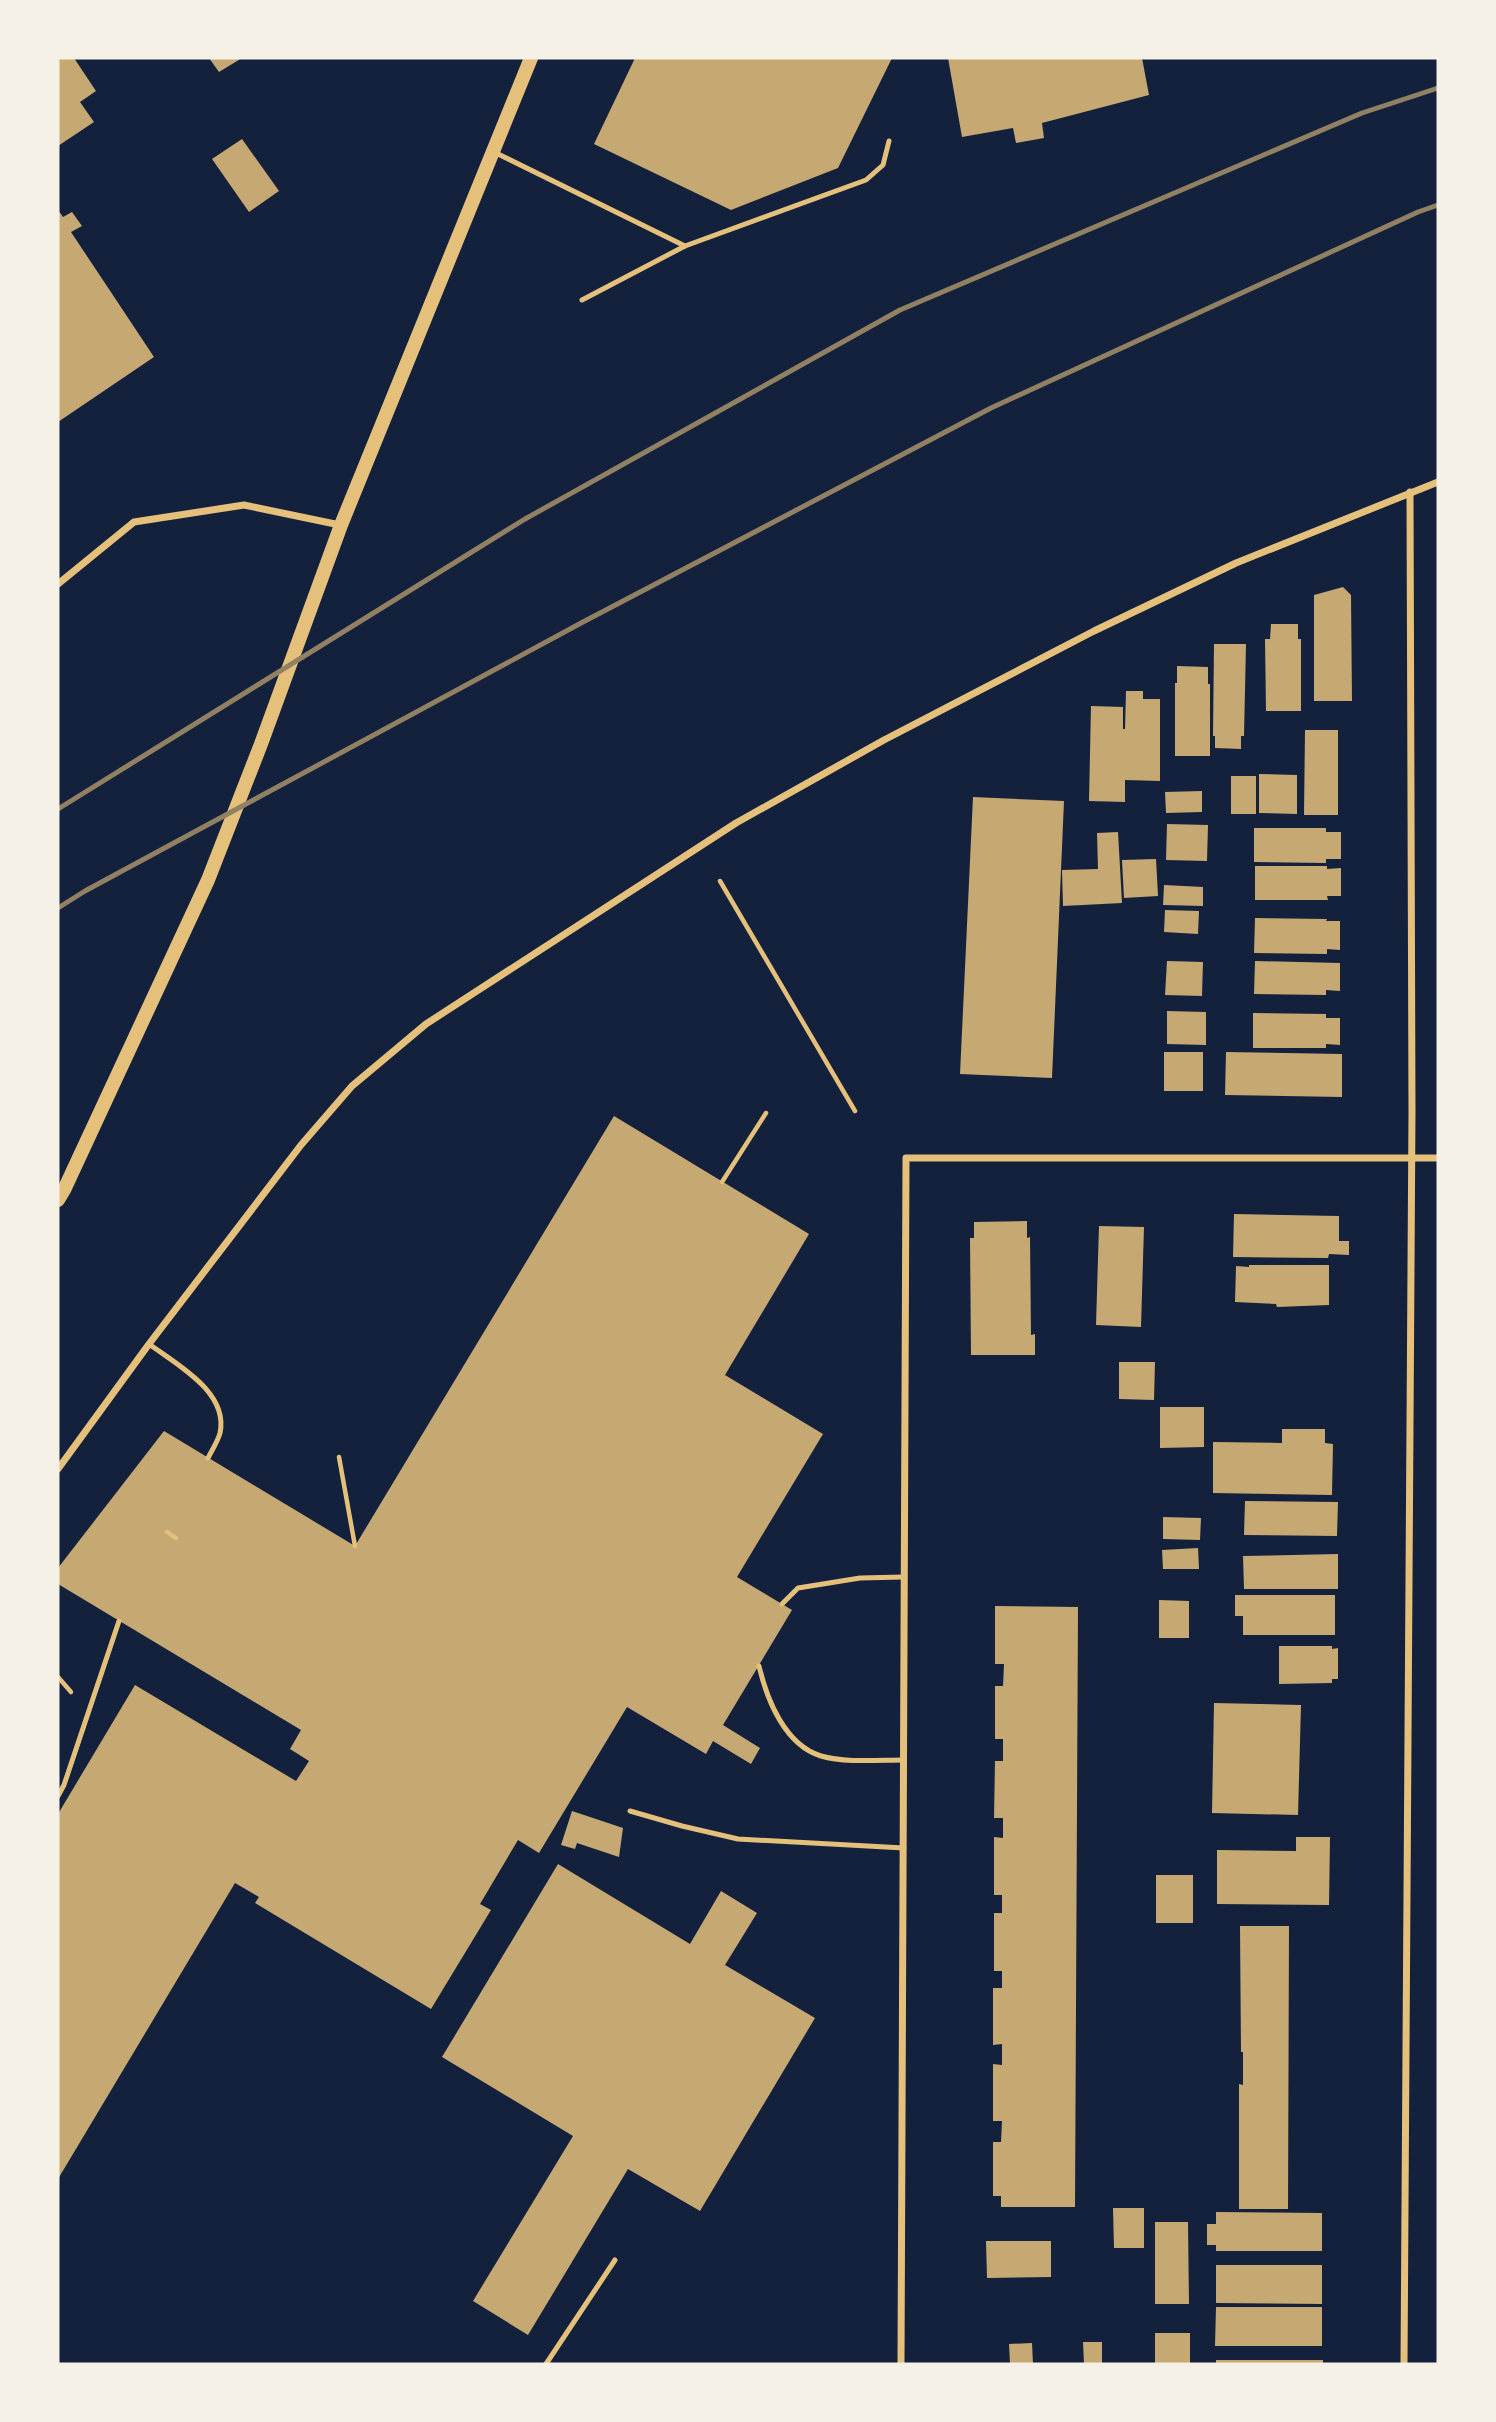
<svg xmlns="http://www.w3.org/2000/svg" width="1496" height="2422" viewBox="0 0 1496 2422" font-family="Helvetica,sans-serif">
<rect width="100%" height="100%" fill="#14213d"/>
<g fill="#c6a872">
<path d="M58,58H74L96,91L80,102L94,122L58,146Z"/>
<path d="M209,58H242L219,72Z"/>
<path d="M635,58H892L838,168L731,210L594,144Z"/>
<path d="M948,58H1142L1149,95L1042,123L1044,138L1016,143L1013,128L962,137Z"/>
<path d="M242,139L279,191L249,212L212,159Z"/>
<path d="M58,210L63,217L72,212L82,226L71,232L154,357L58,422Z"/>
<path d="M1343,587L1351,595L1352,701H1314V595Z"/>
<path d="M1271,624H1298V639H1301V711H1266L1265,639H1270Z"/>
<path d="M1214,644H1246L1244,736H1241V749L1215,748V736H1213Z"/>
<path d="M1177,666L1208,667V684H1210V756H1175V683H1177Z"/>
<path d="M1126,691H1143V699H1160V781L1125,780V802L1089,801L1091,706L1123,707V729H1125Z"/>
<path d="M1305,730H1338V815H1304Z"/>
<path d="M1259,774L1297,775V814L1259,813Z"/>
<rect x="1231" y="776" width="25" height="38"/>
<path d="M1202,791V812L1166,813L1165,792Z"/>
<path d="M973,797L1064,801L1052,1078L960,1074Z"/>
<path d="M1167,824L1208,825L1207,861L1166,860Z"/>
<path d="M1254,828H1326V832H1341V859H1326V863L1254,862Z"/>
<path d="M1118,832L1122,903L1063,906L1062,870L1098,869L1097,833Z"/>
<path d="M1156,859L1158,896L1124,898L1122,860Z"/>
<path d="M1255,866H1327V869L1341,868V896H1327L1328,900H1255Z"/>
<path d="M1164,885L1203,887V906L1163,905Z"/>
<path d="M1165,910L1199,911L1198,934L1164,932Z"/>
<path d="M1255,918L1327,919L1326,921H1340V950L1327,949V954L1254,953Z"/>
<path d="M1167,961L1203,962L1202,996L1165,995Z"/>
<path d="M1255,961L1340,963V991L1326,990V995L1254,994Z"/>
<path d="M1167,1011L1206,1012V1045L1167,1044Z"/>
<path d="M1253,1013L1326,1014V1018H1340V1045L1326,1044V1048H1253Z"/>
<rect x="1164" y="1052" width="39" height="39"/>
<path d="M1226,1052L1342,1054V1097L1225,1095Z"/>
<path d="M614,1116L809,1234L725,1375L823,1434L737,1577L792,1610L723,1725L760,1748L751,1764L713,1741L706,1754L627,1707L539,1853L518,1840L480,1904L491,1910L431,2009L255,1903L259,1897L235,1883L58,2179V1814L135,1685L296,1781L309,1761L290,1749L301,1730L58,1584V1568L164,1431L355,1546Z"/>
<path d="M1234,1214L1339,1216V1241H1349V1255L1329,1254L1328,1258L1233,1257Z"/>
<path d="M1027,1221V1238L1030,1237L1031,1335L1035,1334V1355H971L970,1238H974V1222Z"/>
<path d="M1099,1226L1144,1227L1141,1327L1096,1325Z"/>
<path d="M1249,1265H1329V1305L1277,1307L1276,1304L1235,1302L1236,1266L1249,1267Z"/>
<path d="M1119,1362H1155L1154,1400L1119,1399Z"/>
<path d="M1160,1407H1204V1447L1160,1448Z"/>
<path d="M1282,1429H1325V1443L1333,1444L1332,1495L1213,1493V1442L1282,1443Z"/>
<path d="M1245,1501L1338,1502L1337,1536L1244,1535Z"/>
<path d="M1163,1517L1201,1518L1200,1540L1163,1539Z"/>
<path d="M1198,1548L1199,1569H1163L1162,1550Z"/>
<path d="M1338,1554V1589H1244L1243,1556Z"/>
<path d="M1235,1595H1335V1635H1243V1616H1235Z"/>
<path d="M1159,1600L1189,1601V1638H1159Z"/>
<path d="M995,1606L1078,1607L1075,2207H1001V2196H993V2142H1001L1002,2121H993V2064L1002,2065V2044L993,2045V1988H1002V1971H994V1913H1002V1895H994V1837L1003,1838V1818H994L995,1761H1003V1739H995V1686H1003L1004,1664H995Z"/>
<path d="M1279,1646H1332V1649L1338,1648V1679H1332V1683L1279,1684Z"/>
<path d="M1214,1703L1301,1705L1298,1815L1212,1813Z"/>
<path d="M572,1811L623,1828L619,1857L577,1843L575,1849L561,1845Z"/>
<path d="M1296,1837H1330L1329,1905L1217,1904V1850L1296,1851Z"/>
<path d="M558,1864L690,1944L721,1891L757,1913L725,1965L815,2018L700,2211L628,2169L528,2335L473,2301L573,2136L442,2057Z"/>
<rect x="1156" y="1875" width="37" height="48"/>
<path d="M1240,1926H1289L1288,2209H1239V2084L1243,2085V2052H1241Z"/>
<path d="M1113,2208H1144V2248H1114Z"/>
<path d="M1216,2212L1322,2213V2251H1216V2245H1207V2224H1216Z"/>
<path d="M1155,2222H1188L1189,2304H1155Z"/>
<path d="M986,2241H1051V2277L987,2278Z"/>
<path d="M1216,2265H1322V2304L1216,2303Z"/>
<path d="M1216,2307H1322V2346H1215Z"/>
<rect x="1155" y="2333" width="35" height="31"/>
<path d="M1083,2342H1102V2364H1084Z"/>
<path d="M1032,2343L1033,2364H1010L1009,2344Z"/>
<rect x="1216" y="2360" width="107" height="4"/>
</g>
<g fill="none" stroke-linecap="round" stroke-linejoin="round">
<g stroke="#e5c07b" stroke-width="4.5">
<path d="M720,881L855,1111"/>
<path d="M722,1182L766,1113"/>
<path d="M339,1457L355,1546"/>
<path d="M167,1532L176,1538"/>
<path d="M58,1677L71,1692"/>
</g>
<g stroke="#e5c07b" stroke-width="5">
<path d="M496,153L685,246L582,300"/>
<path d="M685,246L866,180L883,165L889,141"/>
<path d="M149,1344C176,1364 229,1392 220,1433C218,1441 212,1450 208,1458"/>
<path d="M782,1604L798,1588L860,1578L903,1577"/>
<path d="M759,1666C767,1700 785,1745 821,1756C845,1763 879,1760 903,1760"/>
<path d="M58,1796L64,1785L119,1621"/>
<path d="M630,1811L682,1826L738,1839L904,1848"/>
<path d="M546,2364L615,2260"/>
</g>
<g stroke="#e5c07b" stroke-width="7">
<path d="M58,584L134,522L244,505L340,525"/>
<path d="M58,1469L149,1344L301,1145L352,1086L426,1024L736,823L884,740L1094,631L1236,563L1438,482"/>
<path d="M901,2364L906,1158H1438"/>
<path d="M1404,2364L1412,1111L1410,492"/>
</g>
<path stroke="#e5c07b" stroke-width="14" d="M58,1200L64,1190L208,880L261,744L341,525L531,58"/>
<g stroke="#918062" stroke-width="5">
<path d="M58,809L525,519L900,310L1362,113L1438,88"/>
<path d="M58,908L85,891L583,622L991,408L1418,212L1438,205"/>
</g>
</g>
<rect width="1496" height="2422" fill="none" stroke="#f6f1e7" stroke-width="119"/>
</svg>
